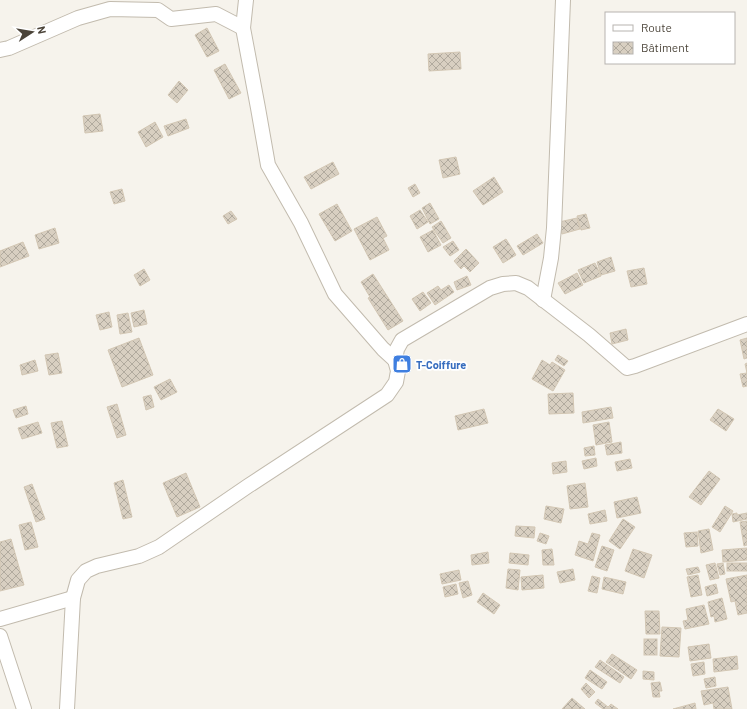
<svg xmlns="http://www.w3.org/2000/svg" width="747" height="709" viewBox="0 0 747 709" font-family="Barlow,sans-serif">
<defs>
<pattern id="building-cross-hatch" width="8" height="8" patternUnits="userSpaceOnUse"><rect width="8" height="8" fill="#d8cfc1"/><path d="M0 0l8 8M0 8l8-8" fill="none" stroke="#b1aa9e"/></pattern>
</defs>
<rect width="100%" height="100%" fill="#f6f3ec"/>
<g fill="url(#building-cross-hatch)" stroke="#d3c7b4">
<path d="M207,28L219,51L207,57L195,35Z"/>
<path d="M460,52L461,69L429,71L428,54Z"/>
<path d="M225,64L241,93L229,99L214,70Z"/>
<path d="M179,81L188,90L177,103L168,95Z"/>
<path d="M100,114L103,131L85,133L83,116Z"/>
<path d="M186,119L189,128L168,136L164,126Z"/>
<path d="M155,122L163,137L146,147L138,132Z"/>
<path d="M456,157L460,174L443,178L439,160Z"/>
<path d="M333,162L339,174L311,189L304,177Z"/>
<path d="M494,177L503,192L483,205L473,191Z"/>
<path d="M415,184L420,193L413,197L408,188Z"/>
<path d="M122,189L125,201L114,204L110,192Z"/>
<path d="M430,203L439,219L430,224L422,208Z"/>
<path d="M337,204L352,231L335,241L319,214Z"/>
<path d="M420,210L428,222L417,229L410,216Z"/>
<path d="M231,211L237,219L228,224L223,216Z"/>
<path d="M586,214L590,228L581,230L577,216Z"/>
<path d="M377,217L387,236L383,238L389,250L370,260L354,229Z"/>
<path d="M577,218L580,229L562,234L559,222Z"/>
<path d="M441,221L451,238L443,243L432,227Z"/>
<path d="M55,228L59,243L39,249L35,235Z"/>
<path d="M433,230L441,245L428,252L420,237Z"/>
<path d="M537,234L543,243L523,255L517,246Z"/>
<path d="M506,239L516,255L503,263L493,247Z"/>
<path d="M453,241L459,250L450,256L443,247Z"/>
<path d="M23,242L29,256L0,267V251Z"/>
<path d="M466,249L479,263L470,272L464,266L461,269L454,261Z"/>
<path d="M611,257L615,271L601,275L597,262Z"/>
<path d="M595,263L601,276L584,283L578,270Z"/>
<path d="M644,268L647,284L631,287L627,271Z"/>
<path d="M144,269L150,280L140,286L134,275Z"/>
<path d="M577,273L583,285L565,294L558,283Z"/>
<path d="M373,274L403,321L388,330L368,298L370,297L361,282Z"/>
<path d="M467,276L471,285L457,290L454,282Z"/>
<path d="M449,285L454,292L435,305L427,293L438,286L441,290Z"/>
<path d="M423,292L431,303L420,311L412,299Z"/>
<path d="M144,310L147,324L134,327L131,313Z"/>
<path d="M109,312L112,327L100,330L96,315Z"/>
<path d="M128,313L132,332L120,334L117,315Z"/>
<path d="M626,329L628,340L612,344L610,333Z"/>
<path d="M139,338L153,375L122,387L108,350Z"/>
<path d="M747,338V358L744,359L740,340Z"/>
<path d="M58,353L62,373L49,375L45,355Z"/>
<path d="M558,355L568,361L564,366L555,360Z"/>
<path d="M35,360L38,371L22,375L20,365Z"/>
<path d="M542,360L550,365L552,362L565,370L553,391L532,379Z"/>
<path d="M747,363V386L743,387L740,374L747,373L745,364Z"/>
<path d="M170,379L177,392L161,400L154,387Z"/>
<path d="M573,393L574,413L549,414L548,394Z"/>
<path d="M151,395L154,407L146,410L143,397Z"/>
<path d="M117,404L126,435L117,438L107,407Z"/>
<path d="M26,406L28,414L16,418L13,410Z"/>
<path d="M611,407L613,418L583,423L582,412Z"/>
<path d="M484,409L488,423L458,430L455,416Z"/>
<path d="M718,409L734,419L726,431L710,420Z"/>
<path d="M62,421L68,446L57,448L51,423Z"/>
<path d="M38,422L42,433L22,439L18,428Z"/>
<path d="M609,422L612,442L596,445L593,425Z"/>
<path d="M621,442L622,453L607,455L605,445Z"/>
<path d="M594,446L595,455L585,456L584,448Z"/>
<path d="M596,458L597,466L584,469L582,461Z"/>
<path d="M630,459L632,468L617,471L615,462Z"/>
<path d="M566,461L567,472L553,474L552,463Z"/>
<path d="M709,471L720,479L701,505L689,497Z"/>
<path d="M186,473L200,507L177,517L163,483Z"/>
<path d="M123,480L132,517L123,519L114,483Z"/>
<path d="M585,483L588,507L570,509L567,486Z"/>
<path d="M32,484L45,519L36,522L24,487Z"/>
<path d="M637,497L641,513L617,518L614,502Z"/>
<path d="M546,506L564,509L561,523L544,519Z"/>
<path d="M725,506L733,511L720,532L712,527Z"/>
<path d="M605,510L607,521L590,524L588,514Z"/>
<path d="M737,513V515L747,513V519L733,522L732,514Z"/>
<path d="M623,519L635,527L620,549L609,541Z"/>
<path d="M747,521V545L744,546L740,522Z"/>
<path d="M31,522L38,547L25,550L19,525Z"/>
<path d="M516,526L535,527L534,538L515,536Z"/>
<path d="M709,529L713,550L701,553L698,531Z"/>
<path d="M697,532L698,546L686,547L684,533Z"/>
<path d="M540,533L549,536L546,544L537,541Z"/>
<path d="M592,533L600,535L593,561L575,555L579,541L588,544Z"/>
<path d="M11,539L24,585L0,591V542Z"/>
<path d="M602,546L614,550L607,571L595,567Z"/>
<path d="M747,548V560L723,562L722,550Z"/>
<path d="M552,549L554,565H543L542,550Z"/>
<path d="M633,549L652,555L644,578L625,571Z"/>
<path d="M488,552L489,563L472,565L471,555Z"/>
<path d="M510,553L529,555L528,565L509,563Z"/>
<path d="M715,563L719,578L710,580L706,565Z"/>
<path d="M723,563L725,574L720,575L717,564Z"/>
<rect x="727" y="563" width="20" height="8"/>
<path d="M698,567L700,572L688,575L686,569Z"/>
<path d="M508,569L520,570L518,590L506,588Z"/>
<path d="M573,569L575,580L560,583L557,572Z"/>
<path d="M459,570L461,580L442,584L440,574Z"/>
<path d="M543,575L544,588L522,590L521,577Z"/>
<path d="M698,575L702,595L691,597L687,577Z"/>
<path d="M747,575V613L738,615L735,601L731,602L726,579Z"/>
<path d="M592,576L600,578L597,593L588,591Z"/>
<path d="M604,577L626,582L623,594L602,589Z"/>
<path d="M468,581L472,595L463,598L459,583Z"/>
<path d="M456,584L458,594L445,597L443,587Z"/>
<path d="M716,584L718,593L707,596L705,587Z"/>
<path d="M483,593L500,605L494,614L477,602Z"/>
<path d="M722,598L727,619L715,622L714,616L711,617L708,602Z"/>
<path d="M704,605L709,624L685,629L683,621L688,620L686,609Z"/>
<path d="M645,611H659L660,634H646Z"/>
<path d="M662,627L681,628L679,657L660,656Z"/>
<rect x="644" y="639" width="13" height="16"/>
<path d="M709,644L711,658L690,661L688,647Z"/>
<path d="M612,654L637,670L631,679L606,662Z"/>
<path d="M737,656L738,669L714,672L713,659Z"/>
<path d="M600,660L624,677L620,683L595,667Z"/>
<path d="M704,662L705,674L693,676L691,664Z"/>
<path d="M590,670L607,682L602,689L585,678Z"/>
<path d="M643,671L654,672V680L643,679Z"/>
<path d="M715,677L716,686L706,688L704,679Z"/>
<path d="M660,682L662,691H659L660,697H653L651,683Z"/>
<path d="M586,683L595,692L589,698L581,689Z"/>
<path d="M728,687L732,709H714L713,703L704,705L701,691Z"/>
<path d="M572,698L585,709H562Z"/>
<path d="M598,699L608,707L611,704L618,709H603L595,703Z"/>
<path d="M695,703L696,709H673Z"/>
</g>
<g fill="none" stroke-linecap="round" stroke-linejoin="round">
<g stroke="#c2bbae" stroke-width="16">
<g id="minor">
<path d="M246,0L243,28L258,108L268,165L301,223L335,294L383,349L395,360"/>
<path d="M0,50L9,48L78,18L110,9L158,10L171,19L216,14L243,28"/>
<path d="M543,300L551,258L554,228L563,0"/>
<path d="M0,619L73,598"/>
<path d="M0,636L24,709"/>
<path d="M67,709L73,598L78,580L86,571L97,566L139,556L159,547L248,486L387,395L396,382L398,371L395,360L397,349L402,340L490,288L503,284L516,283L528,288L589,335L627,368L635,366L747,324"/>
</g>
</g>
<use href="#minor" stroke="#fff" stroke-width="14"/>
</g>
<defs>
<g id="shop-square" transform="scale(1)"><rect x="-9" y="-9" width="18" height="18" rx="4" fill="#3f7fe0" stroke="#fff"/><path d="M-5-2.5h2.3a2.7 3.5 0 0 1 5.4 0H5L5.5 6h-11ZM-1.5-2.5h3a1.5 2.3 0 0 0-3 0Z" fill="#fff"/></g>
</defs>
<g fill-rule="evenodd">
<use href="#shop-square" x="402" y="364"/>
</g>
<g text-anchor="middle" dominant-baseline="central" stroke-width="3.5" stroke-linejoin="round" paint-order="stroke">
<g font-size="11" font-weight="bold" fill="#366cbe" stroke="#fff" text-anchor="start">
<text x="416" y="364">T-Coiffure</text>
</g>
</g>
<rect x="605" y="12" width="130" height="52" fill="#ffffff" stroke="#b7b4b0"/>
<rect x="613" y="25" width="20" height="6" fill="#ffffff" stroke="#b7b4b0"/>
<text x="641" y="32" font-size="12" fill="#4b4439">Route</text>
<rect x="613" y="42" width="20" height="12" fill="url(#building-cross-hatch)" stroke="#b7b4b0"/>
<text x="641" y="52" font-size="12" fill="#4b4439">Bâtiment</text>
<g transform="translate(32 32) rotate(78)" stroke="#ffffff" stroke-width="3" paint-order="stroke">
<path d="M0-3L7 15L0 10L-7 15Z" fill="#4b4439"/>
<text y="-6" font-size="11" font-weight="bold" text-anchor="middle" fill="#4b4439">N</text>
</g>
</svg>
